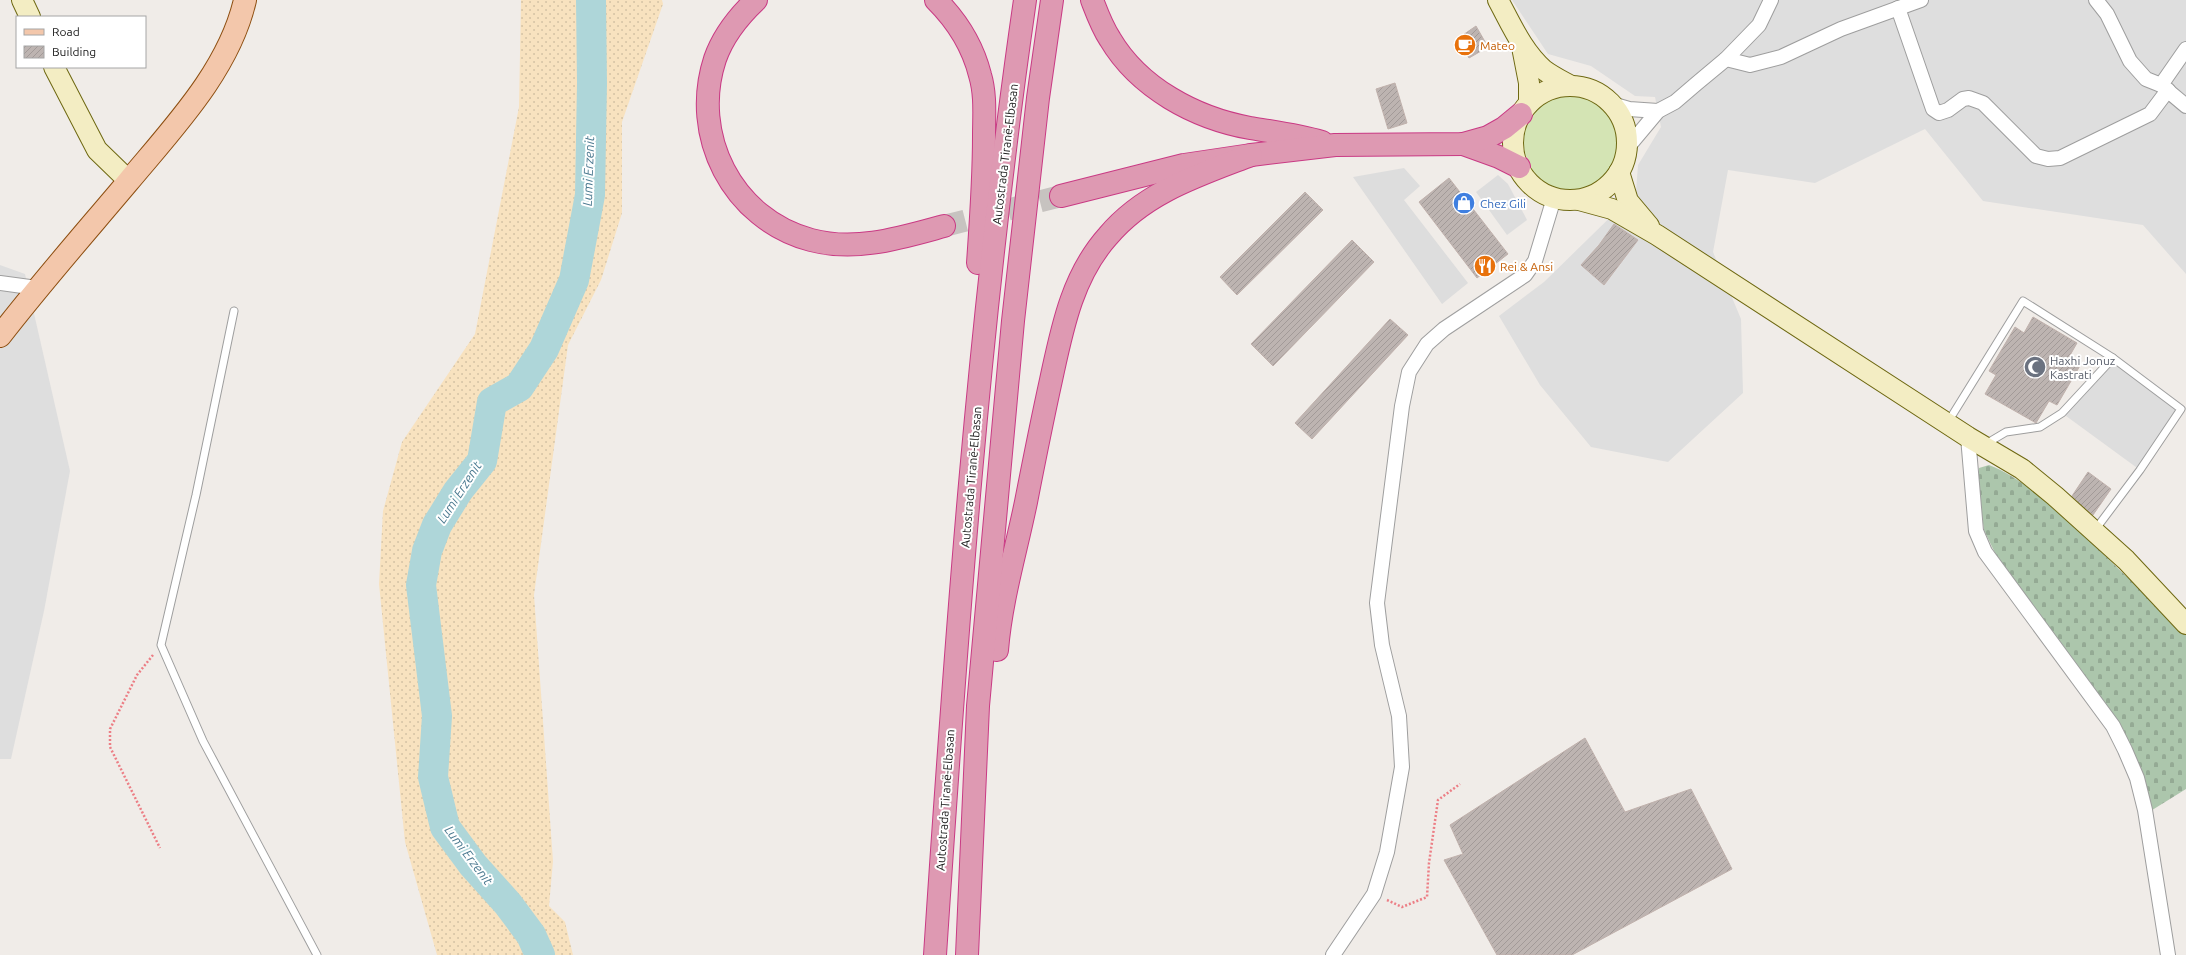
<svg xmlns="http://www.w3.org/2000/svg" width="2186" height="955" viewBox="0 0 2186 955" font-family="Ubuntu,sans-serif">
<defs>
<pattern id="sand-dots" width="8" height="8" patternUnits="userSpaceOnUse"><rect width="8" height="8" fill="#f8e2bf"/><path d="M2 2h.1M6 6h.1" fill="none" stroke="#d4c2a4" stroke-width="1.8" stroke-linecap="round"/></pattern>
<pattern id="cemetery-stones" width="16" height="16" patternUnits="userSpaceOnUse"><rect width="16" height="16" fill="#acc6ac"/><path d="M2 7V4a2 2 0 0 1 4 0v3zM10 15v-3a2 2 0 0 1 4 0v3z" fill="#94aa94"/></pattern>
<pattern id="building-hatch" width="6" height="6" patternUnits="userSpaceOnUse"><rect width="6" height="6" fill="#bdb4b1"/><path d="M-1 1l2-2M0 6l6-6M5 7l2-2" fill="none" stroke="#a29a98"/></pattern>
</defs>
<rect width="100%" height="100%" fill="#f0ece8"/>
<g fill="#dedede">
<path d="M1512,0H2186V274L2143,225L1983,201L1925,129L1815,183L1728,170L1713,252L1741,319L1743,393L1668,462L1591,447L1540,385L1499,316L1544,282L1636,192L1638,165L1661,127L1655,97L1635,96L1591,66L1548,54Z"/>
<path d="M0,265L25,274L70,471L44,611L11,759H0Z"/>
</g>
<circle fill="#d4e4b4" cx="1570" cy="143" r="47"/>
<path fill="url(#sand-dots)" d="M521,0H662L663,4L622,122V213L601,280L568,345L534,595L553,861L549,906L565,922L573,955H437L405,842L379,584L383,511L402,442L475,334L519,107Z"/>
<path fill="url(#cemetery-stones)" d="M1989,465C2035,482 2090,542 2126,576C2146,595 2169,613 2186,634V789L2149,812L2142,774L2123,729L1995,553L1984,530L1978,488L1979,468Z"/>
<g fill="#ddd">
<path d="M1404,168L1420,186L1404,200L1468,283L1442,304L1353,177Z"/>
<path d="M1498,175L1508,184L1527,220L1507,235L1476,192Z"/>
<path d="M2113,358L2181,409L2140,470L2062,413Z"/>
</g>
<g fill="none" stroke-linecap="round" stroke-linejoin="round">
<path stroke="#aed6d9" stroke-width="30" d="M540,955L531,935L508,904L473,865L445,827L433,777L437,716L421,585L427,551L437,525L458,491L482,461L492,402L519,387L544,349L574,280L590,195L592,83L591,0"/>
</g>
<g fill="url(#building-hatch)" stroke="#c0b1ac">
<path d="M1476,26L1488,47L1469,58L1457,39Z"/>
<path d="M1395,83L1407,123L1388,129L1376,89Z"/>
<path d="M1449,178L1508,254L1477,278L1419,202Z"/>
<path d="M1305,192L1323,210L1237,295L1220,277Z"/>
<path d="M1614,224L1638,240L1604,285L1581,265L1599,245Z"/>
<path d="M1352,240L1374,262L1273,366L1251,344Z"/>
<path d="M2033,317L2077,343L2069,357L2081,364L2057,405L2049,401L2036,423L1985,394L1996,375L1989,371L2015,327L2024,333Z"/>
<path d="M1390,319L1408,335L1312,439L1295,423Z"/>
<path d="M2088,472L2111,489L2093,515L2070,499Z"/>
<path d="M1585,738L1625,812L1691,789L1732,869L1572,955H1497L1444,860L1463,854L1450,825Z"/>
</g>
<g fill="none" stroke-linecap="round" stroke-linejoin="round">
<path stroke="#c7c3c0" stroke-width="22" stroke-dasharray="22 11" stroke-linecap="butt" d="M944,226L1061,196"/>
<g stroke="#9e9e9e" stroke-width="9">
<g id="lane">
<path d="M234,311L196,495L161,645L203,741L317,955"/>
<path d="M1948,422L2023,301L2113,358L2181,409L2140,470L2095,530"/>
<path d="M1984,445L2006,432L2040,427L2062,413L2113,358"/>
</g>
</g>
<g stroke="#9e9e9e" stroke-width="16">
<g id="street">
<path d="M2096,0L2107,14L2130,61L2146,79L2161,85L2186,106"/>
<path d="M1898,8L1933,109L1939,113L1948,110L1963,99L1969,98L1983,103L2036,156L2048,159L2060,158L2150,114L2168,90"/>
<path d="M1726,59L1750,65L1781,57L1841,29L1921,0"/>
<path d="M2161,85L2186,49"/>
<path d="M1612,104L1629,109L1658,111"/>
<path d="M1627,148L1658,111L1675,102L1696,84L1726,59L1759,25L1771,0"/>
<path d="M0,283L37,288"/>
<path d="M1968,437L1976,531L1985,552L2113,726L2125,750L2137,778L2145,810L2168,955"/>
<path d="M1333,955L1374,894L1387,852L1402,767L1399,716L1382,645L1377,603L1402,406L1409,372L1427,344L1444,329L1525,275L1535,261L1554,198"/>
</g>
</g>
<g stroke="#6e6811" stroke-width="22">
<g id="secondary">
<path d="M22,0L30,17"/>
<path d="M1498,0C1511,24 1523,52 1544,70C1552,76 1562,81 1571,86"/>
<path d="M1522,47L1529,83V103"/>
<path d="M54,67L97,150L129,181"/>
<circle cx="1570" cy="143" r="57"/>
<path d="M1619,172L1628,201L1649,226"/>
<path d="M1579,200L1612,209L1657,235L1968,437L2022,469L2055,496L2126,560L2186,624"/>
</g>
</g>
<g stroke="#8d4e10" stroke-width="24">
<path id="primary" d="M0,336C41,283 85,233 128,182C173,128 229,70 245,0"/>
</g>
<g stroke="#c93a84" stroke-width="24">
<g id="highway">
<path d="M756,0C739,16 723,36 715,59C690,135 732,219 811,240C856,252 900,238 944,226"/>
<path d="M936,0C957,21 973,47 980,75C986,95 984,116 984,136C984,178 981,221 978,263"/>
<path d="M1092,0C1097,13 1102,27 1110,39C1139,88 1195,118 1250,128C1275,132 1298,135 1322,142"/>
<path d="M1463,144L1499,157L1519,167"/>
<path d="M1061,196L1184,165L1251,155L1335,145L1463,144L1488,137L1504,128L1521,114"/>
<path d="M997,650C1001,600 1016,551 1026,502C1034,461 1042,421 1051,380C1062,329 1072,276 1108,236C1145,192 1199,175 1251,155"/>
<path d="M935,955C956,636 979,317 1025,0"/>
<path d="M967,955L978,706L1013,321L1038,98L1052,0"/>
</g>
</g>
<g stroke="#ec7e85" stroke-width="2.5" stroke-dasharray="2 2" stroke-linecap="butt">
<path d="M153,655L137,675L110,729V747L160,848"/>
<path d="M1387,900L1402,907L1427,897L1429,863L1438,800L1460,784"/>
</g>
<use href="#lane" stroke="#fff" stroke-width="7"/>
<use href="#street" stroke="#fff" stroke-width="14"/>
<use href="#secondary" stroke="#f3edc3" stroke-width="20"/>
<use href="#primary" stroke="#f3c7ab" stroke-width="22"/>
<use href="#highway" stroke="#de99b2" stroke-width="22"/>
</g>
<defs>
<g id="cafe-disc" transform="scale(1.15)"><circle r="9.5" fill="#e8710a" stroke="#fff"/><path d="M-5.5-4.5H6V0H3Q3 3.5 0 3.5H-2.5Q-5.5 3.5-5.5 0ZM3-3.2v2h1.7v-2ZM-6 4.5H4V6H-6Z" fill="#fff"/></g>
<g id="shop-disc" transform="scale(1.15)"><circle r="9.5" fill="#3f7fe0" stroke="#fff"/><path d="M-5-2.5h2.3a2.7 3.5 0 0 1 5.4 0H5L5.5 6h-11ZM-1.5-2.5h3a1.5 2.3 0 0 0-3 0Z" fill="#fff"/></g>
<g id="restaurant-disc" transform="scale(1.15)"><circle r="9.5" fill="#e8710a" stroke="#fff"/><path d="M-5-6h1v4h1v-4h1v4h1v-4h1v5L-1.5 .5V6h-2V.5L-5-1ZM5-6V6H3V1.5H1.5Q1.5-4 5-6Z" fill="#fff"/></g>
<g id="mosque-disc" transform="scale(1.15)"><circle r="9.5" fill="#6b7280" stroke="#fff"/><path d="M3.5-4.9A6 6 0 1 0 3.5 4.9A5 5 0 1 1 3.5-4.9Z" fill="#fff"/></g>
</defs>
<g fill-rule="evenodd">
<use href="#cafe-disc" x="1465" y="45"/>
<use href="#shop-disc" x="1464" y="203"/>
<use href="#restaurant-disc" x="1485" y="266"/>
<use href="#mosque-disc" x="2035" y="367"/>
</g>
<g text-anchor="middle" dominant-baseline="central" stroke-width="4" stroke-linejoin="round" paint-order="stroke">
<g font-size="12" fill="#c56008" stroke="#fff" text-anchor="start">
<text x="1480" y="45">Mateo</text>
<text x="1500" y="266">Rei &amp; Ansi</text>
</g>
<g font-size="12" fill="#212121" stroke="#fff">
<text transform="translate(1005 154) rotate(-83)">Autostrada Tiranë-Elbasan</text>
<text transform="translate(971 477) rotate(-85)">Autostrada Tiranë-Elbasan</text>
<text transform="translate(945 800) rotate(-86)">Autostrada Tiranë-Elbasan</text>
</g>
<g font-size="12" fill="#366cbe" stroke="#fff" text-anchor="start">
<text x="1480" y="203">Chez Gili</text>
</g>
<g font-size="12" fill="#5b616d" stroke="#fff" text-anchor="start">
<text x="2050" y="360">Haxhi Jonuz<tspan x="2050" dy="14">Kastrati</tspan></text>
</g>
<g font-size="13" font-style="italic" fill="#4c7a90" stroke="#fff">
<text transform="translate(588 171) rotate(-88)">Lumi Erzenit</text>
<text transform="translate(459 492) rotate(-57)">Lumi Erzenit</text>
<text transform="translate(469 855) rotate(53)">Lumi Erzenit</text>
</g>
</g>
<rect x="16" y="16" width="130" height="52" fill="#ffffff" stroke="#a6a6a6"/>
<rect x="24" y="29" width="20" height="6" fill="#f3c7ab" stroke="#a6a6a6"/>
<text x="52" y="36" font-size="12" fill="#212121">Road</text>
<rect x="24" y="46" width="20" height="12" fill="url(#building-hatch)" stroke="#a6a6a6"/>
<text x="52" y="56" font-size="12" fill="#212121">Building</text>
</svg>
